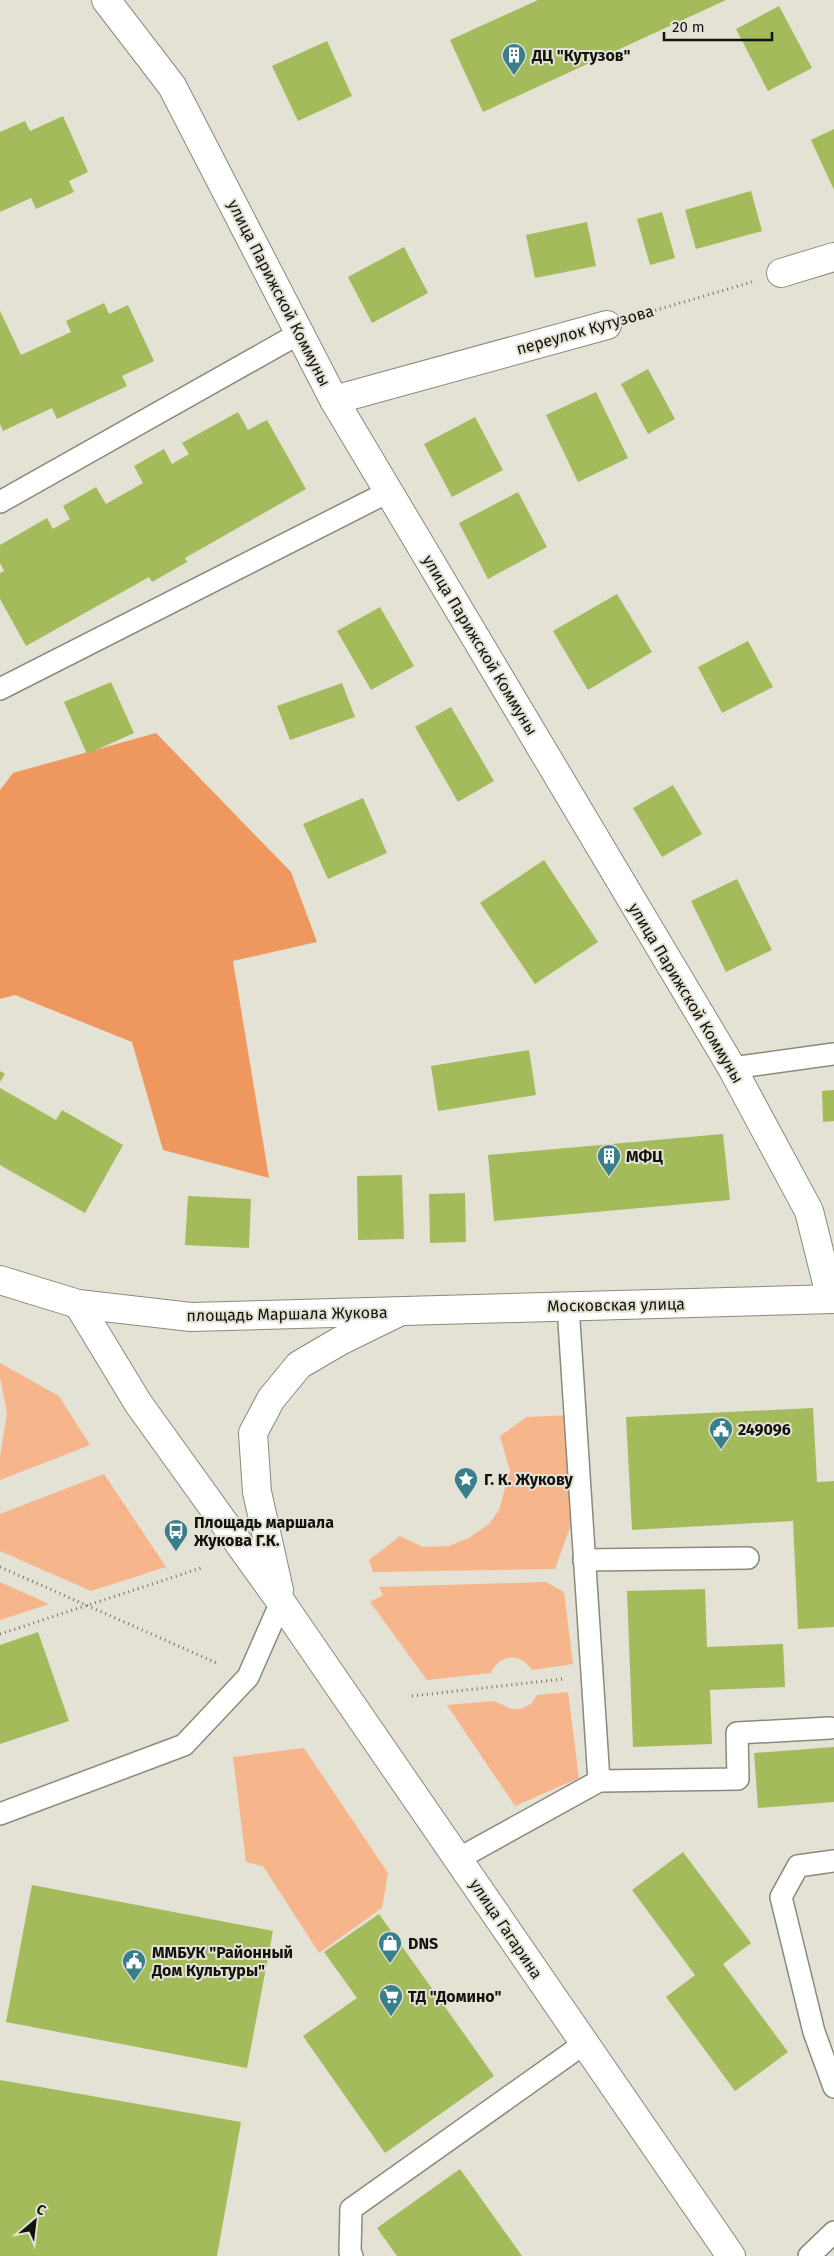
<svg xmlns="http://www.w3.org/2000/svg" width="834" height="2256" viewBox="0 0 834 2256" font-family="'Fira Sans',sans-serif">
<rect width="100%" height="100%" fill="#e4e2d5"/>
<g fill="#f7b58b">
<path d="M0,1363L59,1396L90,1445L0,1480V1457L7,1413L0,1377Z"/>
<path d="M570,1415L573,1519L555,1569L373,1572L369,1560L400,1536L423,1547L449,1546L469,1538L489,1524L499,1510L510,1471L500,1436L527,1417Z"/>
<path d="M104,1474L166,1567L91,1591L0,1551V1514Z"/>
<path d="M0,1582L49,1604L0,1620Z"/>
<path d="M546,1582L564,1592L573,1664L532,1670C520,1652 499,1654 491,1673L427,1680L370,1602L383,1595L379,1587Z"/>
<path d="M568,1692L579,1778L515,1806L447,1705L494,1701L511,1709H521L531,1704L537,1695Z"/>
<path d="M304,1748L388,1873L382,1908L319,1953L263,1866L246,1862L233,1757Z"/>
</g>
<path fill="#ee985f" d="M156,733L291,872L317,942L233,961L269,1178L163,1150L132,1042L15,995L0,999V790L13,773Z"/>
<g fill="#a3bb5a">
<path d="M538,0H726L483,112L450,40Z"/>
<path d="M779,6L812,68L768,91L736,29Z"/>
<path d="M327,41L352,96L298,121L272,66Z"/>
<path d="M63,116L88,172L69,181L74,192L36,209L31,198L0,212V132L25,121L30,131Z"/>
<path d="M834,129V190L811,140Z"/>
<path d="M751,191L762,231L696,249L685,210Z"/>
<path d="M662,212L675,258L650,265L637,219Z"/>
<path d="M587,222L596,266L535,278L526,235Z"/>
<path d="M404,247L428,293L372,323L348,277Z"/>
<path d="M104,303L109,314L128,305L154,361L122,376L127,386L57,419L52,408L3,431L0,424V311L21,355L71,332L66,321Z"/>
<path d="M648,369L675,419L648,434L621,384Z"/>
<path d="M596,392L628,458L578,482L546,415Z"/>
<path d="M238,412L248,430L267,420L306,489L185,558L187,562L152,582L149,577L26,646L0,599V573L4,571L0,563V545L47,518L53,529L70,519L63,506L96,487L106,504L143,483L134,466L164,449L172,464L189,454L182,443Z"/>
<path d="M475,417L503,470L452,497L424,444Z"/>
<path d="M518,492L547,547L488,579L459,523Z"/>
<path d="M617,594L652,652L588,690L553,631Z"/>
<path d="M380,607L414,666L371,690L337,631Z"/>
<path d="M748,641L773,687L722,713L698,667Z"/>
<path d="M111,682L134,733L87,754L64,702Z"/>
<path d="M342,683L355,717L290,740L277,706Z"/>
<path d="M451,707L494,781L458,802L415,727Z"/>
<path d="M673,785L702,834L662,857L633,808Z"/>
<path d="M363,798L387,853L328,879L303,824Z"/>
<path d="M544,860L598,942L535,984L480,903Z"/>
<path d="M737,879L772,950L726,972L691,901Z"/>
<path d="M529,1050L536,1095L438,1111L431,1066Z"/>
<path d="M0,1071L5,1074L0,1082Z"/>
<path d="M0,1088L56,1120L62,1110L123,1145L85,1213L0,1165Z"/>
<path d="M834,1090V1121L823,1122L822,1091Z"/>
<path d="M723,1134L730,1200L494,1221L488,1155Z"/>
<path d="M402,1175L404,1239L358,1240L357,1176Z"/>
<path d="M465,1193L466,1242L430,1243L429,1194Z"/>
<path d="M188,1196L251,1199L249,1248L185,1245Z"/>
<path d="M813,1408L817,1482L834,1481V1627L798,1629L793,1521L632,1530L626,1417Z"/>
<path d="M705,1589L707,1647L783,1644L785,1687L710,1690L712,1744L633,1747L627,1591Z"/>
<path d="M38,1632L69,1721L0,1744V1645Z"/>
<path d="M834,1747V1802L758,1808L754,1753Z"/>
<path d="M683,1852L751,1943L723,1964L788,2052L735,2091L666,1997L695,1975L632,1890Z"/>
<path d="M32,1885L273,1931L247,2068L6,2022Z"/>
<path d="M379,1914L494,2076L385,2153L303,2036L357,1998L324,1952Z"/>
<path d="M0,2080L241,2122L217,2256H0Z"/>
<path d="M460,2169L522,2256H397L377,2228Z"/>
</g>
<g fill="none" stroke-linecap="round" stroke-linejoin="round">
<g stroke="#8b897d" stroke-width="24">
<g id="service">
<path d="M0,502L300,333"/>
<path d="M0,689L388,492"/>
<path d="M732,1068L834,1054"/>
<path d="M584,1560L748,1558"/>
<path d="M599,1781L738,1779L737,1733L830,1728"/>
<path d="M0,1814L184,1745L248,1677L281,1602"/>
<path d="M458,1859L599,1781L568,1306"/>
<path d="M834,1861L798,1866L781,1897L814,2032L834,2087"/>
<path d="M352,2256L350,2252L351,2209L585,2043"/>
<path d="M809,2256L834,2232"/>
</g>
</g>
<g stroke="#8b897d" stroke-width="30">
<g id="minor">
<path d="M106,0L172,86L334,400L732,1068L809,1211L831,1299"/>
<path d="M781,273L834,257"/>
<path d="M334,400L607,325"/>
</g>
</g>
<g stroke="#8b897d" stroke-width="30">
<g id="secondary">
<path d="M78,1304L138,1403L281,1602L731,2256"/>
<path d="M279,1590L257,1492L253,1433L271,1399L299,1365L340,1341L399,1312"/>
</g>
</g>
<g stroke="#8b897d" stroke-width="30">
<path id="primary" d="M0,1280L78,1304L191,1317L834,1299"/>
</g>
<g stroke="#727169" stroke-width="3" stroke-dasharray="1 4" stroke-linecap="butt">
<path d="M636,316L752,282"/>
<path d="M0,1567L219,1664"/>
<path d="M0,1634L201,1568"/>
<path d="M412,1696L563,1679"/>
</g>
<use href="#service" stroke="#fff" stroke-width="21"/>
<use href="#minor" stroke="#fff" stroke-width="28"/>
<use href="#secondary" stroke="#fff" stroke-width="28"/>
<use href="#primary" stroke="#fff" stroke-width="28"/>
</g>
<defs>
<g id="building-pin" transform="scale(1.25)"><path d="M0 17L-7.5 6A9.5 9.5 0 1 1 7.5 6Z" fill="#397f8b" stroke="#e4e2d5"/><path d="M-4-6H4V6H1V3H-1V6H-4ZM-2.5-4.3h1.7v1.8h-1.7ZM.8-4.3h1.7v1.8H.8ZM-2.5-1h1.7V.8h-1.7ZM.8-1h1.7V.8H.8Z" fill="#fff"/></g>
<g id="civic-pin" transform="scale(1.25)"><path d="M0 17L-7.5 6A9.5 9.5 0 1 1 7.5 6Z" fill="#397f8b" stroke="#e4e2d5"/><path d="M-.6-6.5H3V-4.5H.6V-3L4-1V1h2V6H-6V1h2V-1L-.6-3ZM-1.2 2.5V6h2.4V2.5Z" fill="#fff"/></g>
<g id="sight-pin" transform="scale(1.25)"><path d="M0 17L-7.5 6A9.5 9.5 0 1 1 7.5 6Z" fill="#397f8b" stroke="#e4e2d5"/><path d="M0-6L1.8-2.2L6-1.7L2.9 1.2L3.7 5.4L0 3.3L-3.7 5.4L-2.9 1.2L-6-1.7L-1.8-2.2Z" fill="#fff"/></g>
<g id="bus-pin" transform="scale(1.25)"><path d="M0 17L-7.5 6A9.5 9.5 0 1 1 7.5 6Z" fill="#397f8b" stroke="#e4e2d5"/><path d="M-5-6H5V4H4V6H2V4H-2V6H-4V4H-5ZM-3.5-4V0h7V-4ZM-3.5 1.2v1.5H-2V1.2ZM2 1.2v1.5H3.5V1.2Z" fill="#fff"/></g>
<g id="shop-pin" transform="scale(1.25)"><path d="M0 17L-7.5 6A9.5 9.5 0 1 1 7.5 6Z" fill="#397f8b" stroke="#e4e2d5"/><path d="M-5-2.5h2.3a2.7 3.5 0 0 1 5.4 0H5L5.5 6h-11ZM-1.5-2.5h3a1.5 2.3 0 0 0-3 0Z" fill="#fff"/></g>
<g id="supermarket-pin" transform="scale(1.25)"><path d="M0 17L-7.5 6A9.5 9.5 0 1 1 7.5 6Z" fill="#397f8b" stroke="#e4e2d5"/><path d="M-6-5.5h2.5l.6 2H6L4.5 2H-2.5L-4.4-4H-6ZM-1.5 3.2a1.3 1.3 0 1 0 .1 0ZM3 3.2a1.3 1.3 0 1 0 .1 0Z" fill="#fff"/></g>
</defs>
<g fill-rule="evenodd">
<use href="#building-pin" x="514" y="55"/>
<use href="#building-pin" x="609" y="1156"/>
<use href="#civic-pin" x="721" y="1429"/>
<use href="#sight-pin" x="466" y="1479"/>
<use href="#bus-pin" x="176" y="1531"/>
<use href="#shop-pin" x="390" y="1943"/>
<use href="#civic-pin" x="134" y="1961"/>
<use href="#supermarket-pin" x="391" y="1996"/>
</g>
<g text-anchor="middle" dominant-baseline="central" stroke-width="4" stroke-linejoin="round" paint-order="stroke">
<g font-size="16" font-weight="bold" fill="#13120e" stroke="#e4e2d5" text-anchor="start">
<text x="532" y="55">ДЦ "Кутузов"</text>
<text x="626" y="1156">МФЦ</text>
<text x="738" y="1429">249096</text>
<text x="484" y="1479">Г. К. Жукову</text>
<text x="194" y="1522">Площадь маршала<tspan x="194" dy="18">Жукова Г.К.</tspan></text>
<text x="408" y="1943">DNS</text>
<text x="152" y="1952">ММБУК "Районный<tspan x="152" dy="18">Дом Культуры"</tspan></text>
<text x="408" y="1996">ТД "Домино"</text>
</g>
<g font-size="16" fill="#13120e" stroke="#e4e2d5">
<text transform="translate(279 293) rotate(63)">улица Парижской Коммуны</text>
<text transform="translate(585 330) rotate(-16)">переулок Кутузова</text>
<text transform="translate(480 645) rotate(59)">улица Парижской Коммуны</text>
<text transform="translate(686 993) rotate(59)">улица Парижской Коммуны</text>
<text transform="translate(616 1305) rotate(-1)">Московская улица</text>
<text transform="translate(287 1314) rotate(-1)">площадь Маршала Жукова</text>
<text transform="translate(506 1929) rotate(56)">улица Гагарина</text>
</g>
</g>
<g transform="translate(35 2221) rotate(28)" stroke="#e4e2d5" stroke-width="4" paint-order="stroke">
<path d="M0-4L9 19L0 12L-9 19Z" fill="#13120e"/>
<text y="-8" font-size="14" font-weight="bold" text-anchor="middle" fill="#13120e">С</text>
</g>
<path d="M664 32v8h108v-8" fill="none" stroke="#13120e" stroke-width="2.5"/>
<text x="672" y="32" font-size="15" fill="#13120e" stroke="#e4e2d5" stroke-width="4" paint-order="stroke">20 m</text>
</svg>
